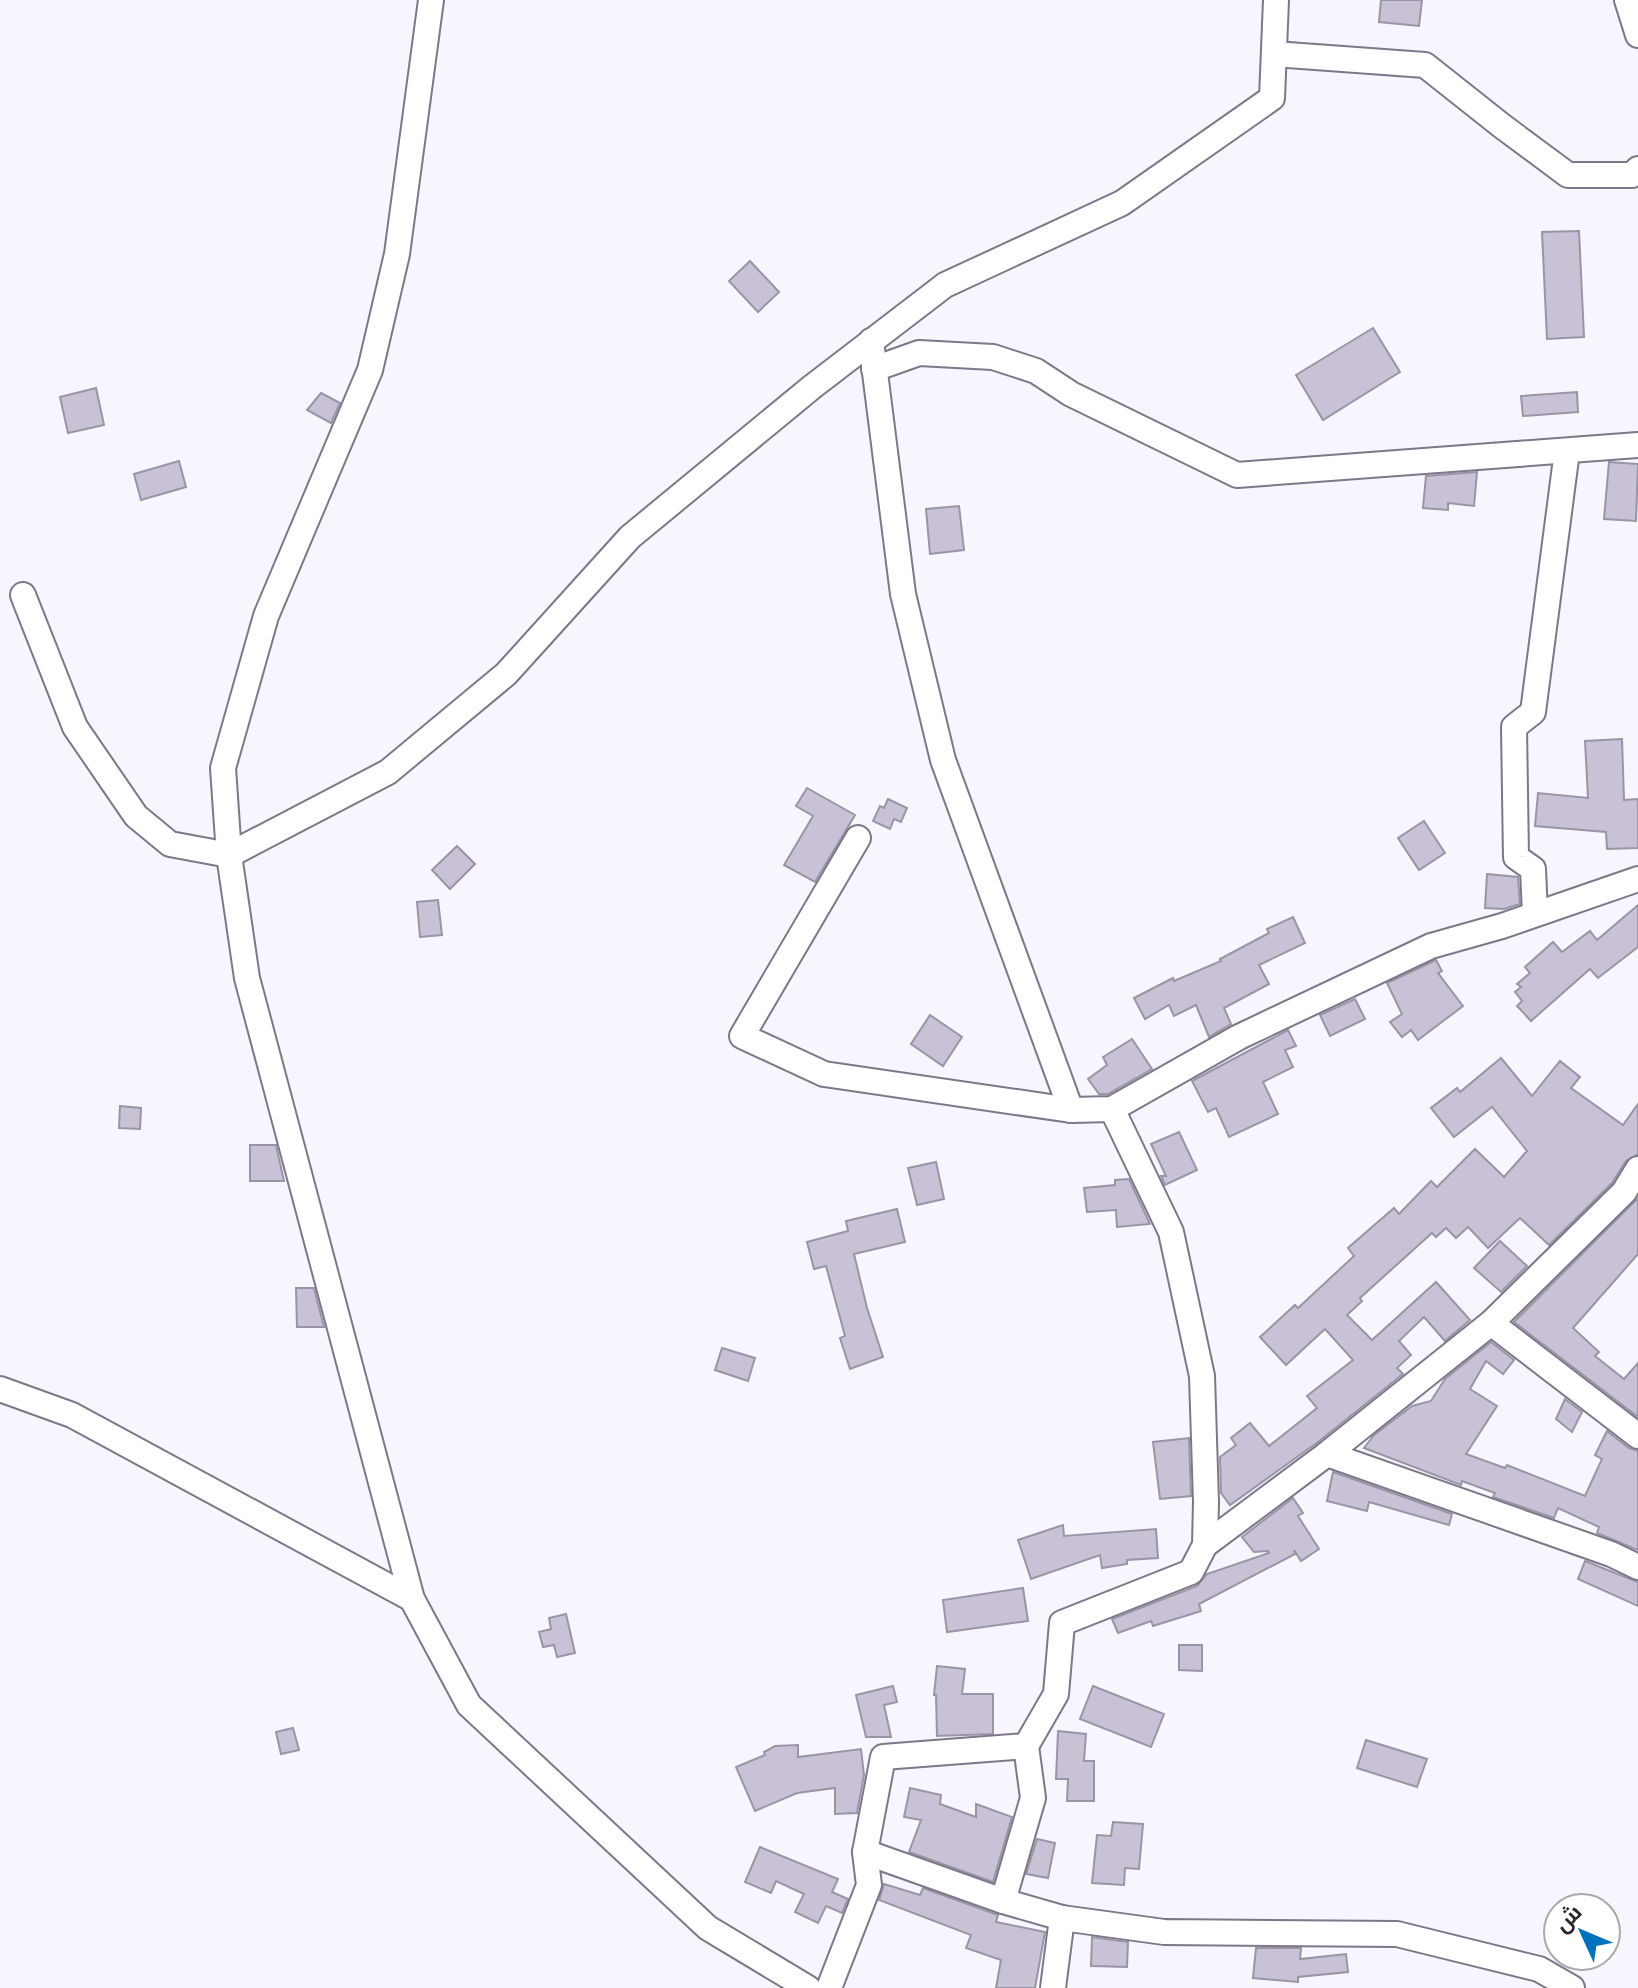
<svg xmlns="http://www.w3.org/2000/svg" width="1638" height="1988" viewBox="0 0 1638 1988" font-family="Poppins,Cairo,sans-serif">
<rect width="100%" height="100%" fill="#f7f5fd"/>
<g fill="#c9c2d6" stroke="#9a94a7" stroke-width="2">
<path d="M1381,0H1422L1419,26L1379,22Z"/>
<path d="M1579,231L1584,337L1547,339L1542,232Z"/>
<path d="M750,261L779,292L758,312L729,281Z"/>
<path d="M1373,328L1400,372L1323,420L1296,375Z"/>
<path d="M96,388L104,425L68,433L60,397Z"/>
<path d="M1577,392L1578,412L1523,416L1521,396Z"/>
<path d="M321,393L340,403L331,423L307,410Z"/>
<path d="M179,461L186,487L141,500L134,474Z"/>
<path d="M1609,462L1638,464L1636,521L1604,519Z"/>
<path d="M1477,472L1474,506L1448,503V510L1423,508L1426,476Z"/>
<path d="M959,506L964,550L930,554L926,509Z"/>
<path d="M1622,739L1624,800L1638,799V848L1607,849L1606,832L1535,826L1538,793L1588,798L1585,741Z"/>
<path d="M807,788L855,815L815,882L784,865L813,816L796,806Z"/>
<path d="M888,799L907,808L901,822L894,819L890,829L873,821L880,806L884,808Z"/>
<path d="M1424,821L1445,853L1419,870L1398,838Z"/>
<path d="M457,846L475,864L450,889L432,870Z"/>
<path d="M1487,874L1518,877L1520,904L1504,909L1485,908Z"/>
<path d="M438,900L442,935L420,937L417,902Z"/>
<path d="M1638,905V947L1598,978L1590,969L1531,1021L1517,1006L1522,1001L1515,992L1521,987L1517,984L1530,973L1525,967L1553,942L1562,952L1590,931L1597,940Z"/>
<path d="M1293,917L1305,943L1259,965L1269,984L1224,1008L1231,1024L1209,1037L1196,1005L1174,1016L1169,1005L1145,1019L1134,998L1173,978L1174,981L1221,961L1220,959L1269,933L1267,929Z"/>
<path d="M1436,960L1442,971L1438,973L1463,1006L1418,1040L1411,1030L1402,1037L1390,1022L1402,1014L1387,983Z"/>
<path d="M1355,999L1365,1019L1330,1036L1320,1015Z"/>
<path d="M930,1015L962,1037L943,1066L911,1044Z"/>
<path d="M1288,1030L1296,1046L1285,1050L1293,1067L1263,1082L1278,1114L1229,1137L1216,1108L1208,1112L1192,1081Z"/>
<path d="M1132,1039L1152,1069L1108,1094H1099L1088,1079L1107,1065L1103,1057Z"/>
<path d="M1501,1058L1532,1096L1560,1061L1580,1077L1571,1088L1623,1125L1638,1104V1154L1626,1161L1612,1183L1549,1245L1520,1218L1488,1248L1468,1227L1456,1238L1446,1228L1436,1237L1432,1233L1360,1298L1362,1301L1347,1315L1372,1340L1436,1282L1470,1320L1445,1341L1424,1317L1399,1341L1411,1355L1397,1368L1403,1374L1318,1442L1230,1505L1221,1493L1220,1457L1236,1445L1231,1438L1250,1423L1269,1446L1317,1408L1307,1396L1353,1360L1325,1329L1286,1365L1260,1337L1295,1305L1298,1308L1354,1256L1348,1248L1394,1208L1399,1214L1431,1181L1437,1187L1475,1149L1504,1177L1527,1151L1492,1107L1454,1137L1431,1108L1457,1088L1460,1092Z"/>
<path d="M120,1106L141,1108L140,1129L119,1128Z"/>
<path d="M1179,1132L1197,1170L1165,1185L1161,1176H1166L1151,1144Z"/>
<path d="M250,1145H276L284,1181H250Z"/>
<path d="M936,1162L944,1199L917,1205L908,1168Z"/>
<path d="M1129,1179L1150,1224L1117,1227L1116,1210L1087,1212L1084,1188L1115,1185V1180Z"/>
<path d="M1638,1198V1254L1573,1328L1599,1352L1595,1356L1624,1379L1638,1363V1417L1514,1322Z"/>
<path d="M897,1209L905,1242L854,1254L867,1308L883,1357L850,1369L840,1338L845,1336L826,1266L814,1269L807,1242L848,1231L846,1221Z"/>
<path d="M1500,1241L1527,1266L1501,1292L1474,1268Z"/>
<path d="M296,1288H314L324,1327H297Z"/>
<path d="M1491,1342L1514,1360L1503,1374L1486,1361L1470,1389L1497,1406L1466,1454L1505,1468L1507,1465L1585,1496L1602,1459L1595,1455L1607,1431L1629,1448L1638,1451V1550L1597,1533L1599,1527L1558,1508L1554,1518L1493,1497L1495,1493L1462,1481L1461,1485L1364,1448L1374,1435L1412,1406L1431,1401L1445,1379Z"/>
<path d="M722,1348L755,1358L748,1381L715,1370Z"/>
<path d="M1565,1399L1582,1412L1572,1432L1556,1419Z"/>
<path d="M1189,1438L1191,1496L1160,1499L1153,1442Z"/>
<path d="M1333,1472L1452,1514L1449,1525L1369,1502L1367,1511L1327,1501Z"/>
<path d="M1293,1498L1303,1513L1298,1516L1319,1549L1301,1561L1294,1550L1295,1554L1199,1604L1201,1611L1153,1626L1151,1621L1118,1633L1112,1619L1197,1586L1207,1574L1269,1553L1268,1551L1254,1552L1242,1537Z"/>
<path d="M1063,1525L1064,1536L1156,1529L1158,1558L1127,1560V1564L1102,1568L1100,1555L1031,1579L1018,1540Z"/>
<path d="M1585,1561L1638,1582V1606L1578,1579Z"/>
<path d="M1023,1588L1028,1621L947,1632L943,1600Z"/>
<path d="M566,1614L575,1653L557,1657L554,1645L543,1647L539,1632L551,1629L549,1618Z"/>
<path d="M1179,1645H1202V1671L1179,1670Z"/>
<path d="M937,1666L965,1669L962,1694H993V1734L937,1736L936,1695H934Z"/>
<path d="M893,1686L897,1702L884,1705L891,1737H866L856,1695Z"/>
<path d="M1093,1686L1164,1714L1151,1747L1080,1719Z"/>
<path d="M293,1728L299,1750L281,1754L276,1732Z"/>
<path d="M1058,1731L1086,1734L1084,1761H1094V1801H1067L1068,1779H1056Z"/>
<path d="M1366,1740L1427,1759L1417,1787L1357,1768Z"/>
<path d="M798,1745V1757L861,1749L864,1775L857,1813L835,1814V1788L797,1793L755,1811L736,1767L765,1755L764,1752L775,1746Z"/>
<path d="M910,1788L941,1795L940,1804L976,1817V1804L1012,1817L993,1882L909,1852L921,1820L904,1817Z"/>
<path d="M1113,1822L1143,1824L1139,1869L1125,1868L1124,1885L1092,1883L1097,1835L1111,1836Z"/>
<path d="M1037,1839L1055,1843L1048,1878L1026,1874Z"/>
<path d="M760,1847L838,1879L832,1892L848,1899L842,1913L826,1906L818,1923L795,1912L804,1894L776,1881L771,1893L745,1882Z"/>
<path d="M884,1884L920,1895L923,1888L998,1915L996,1922L1045,1932L1035,1988H996L1001,1960L966,1948L971,1935L879,1900Z"/>
<path d="M1092,1937L1128,1942L1127,1967L1091,1966Z"/>
<path d="M1256,1948H1301L1300,1959L1346,1954L1348,1972L1298,1977V1982L1253,1978Z"/>
</g>
<g fill="none" stroke-linecap="round" stroke-linejoin="round">
<g stroke="#7d7789" stroke-width="28">
<g id="minor">
<path d="M431,0L397,254L370,370L266,616L223,768L229,855L247,978L412,1599L469,1705L708,1928L808,1988"/>
<path d="M1627,0L1638,35"/>
<path d="M1274,54L1425,65L1502,126L1568,175H1632L1638,169"/>
<path d="M871,341L903,594L943,760L1071,1110"/>
<path d="M874,369L919,353L993,357L1036,371L1071,394L1237,475L1638,445"/>
<path d="M23,595L75,727L136,816L170,844L229,855L388,772L506,674L630,537L812,387L945,285L1122,203L1272,98L1276,0"/>
<path d="M858,838L742,1036L824,1074L1071,1110L1112,1109L1239,1037L1431,946L1502,926L1638,879"/>
<path d="M1535,914L1533,869L1516,857L1514,727L1533,712L1567,451"/>
<path d="M1112,1109L1171,1232L1202,1376L1206,1502L1205,1545"/>
<path d="M1491,1323L1638,1436"/>
<path d="M0,1389L72,1415L412,1599"/>
<path d="M1327,1454L1611,1554L1638,1567"/>
<path d="M865,1852L1003,1901L1062,1918L1053,1988"/>
<path d="M1003,1901L1033,1798L1026,1746"/>
<path d="M1062,1918L1164,1932L1397,1934L1539,1969L1572,1988"/>
<path d="M829,1988L869,1885L865,1852L883,1757L1026,1746L1056,1694L1062,1623L1191,1572L1205,1545L1327,1454L1491,1323L1624,1192L1638,1169"/>
</g>
</g>
<use href="#minor" stroke="#fff" stroke-width="24"/>
</g>
<g transform="translate(1582 1932) rotate(314)"><circle r="38" fill="#ffffff" stroke="#a9a8ab" stroke-width="2"/>
<path d="M0-6L14 30L0 20L-14 30Z" fill="#0071bc"/>
<text y="-12" font-size="22" font-weight="bold" text-anchor="middle" fill="#29262e">ش</text>
</g>
</svg>
